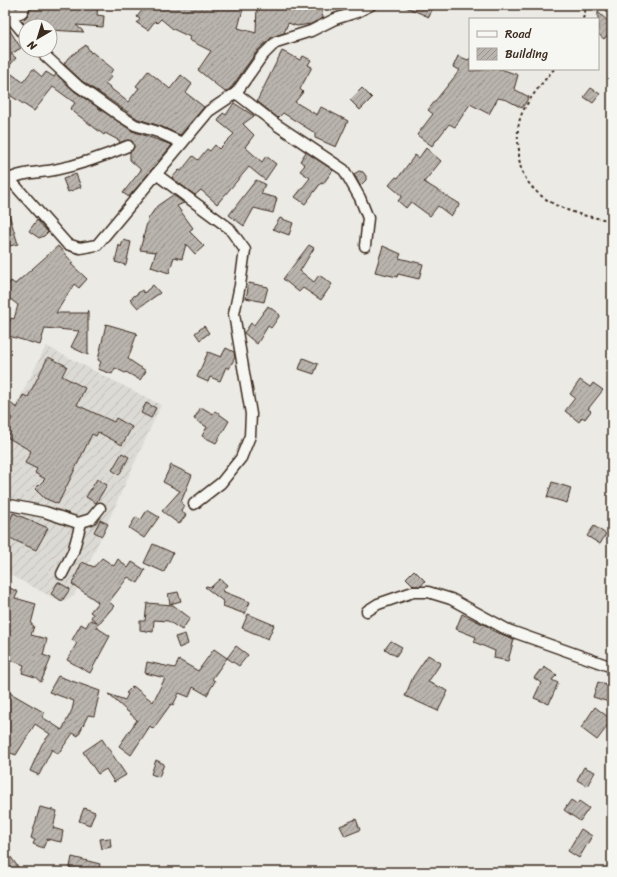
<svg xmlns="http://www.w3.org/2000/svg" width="617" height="877" viewBox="0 0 617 877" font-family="Sriracha,sans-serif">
<defs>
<pattern id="industrial-furrows" width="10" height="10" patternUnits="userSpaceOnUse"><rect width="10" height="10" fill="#dcdad4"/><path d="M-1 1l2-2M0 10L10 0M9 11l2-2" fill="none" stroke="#bebbb6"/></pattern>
<pattern id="building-hatch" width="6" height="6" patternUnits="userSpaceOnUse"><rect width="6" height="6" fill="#bab4ae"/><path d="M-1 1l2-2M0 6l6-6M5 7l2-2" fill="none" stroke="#98938d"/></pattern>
</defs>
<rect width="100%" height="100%" fill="#ebeae5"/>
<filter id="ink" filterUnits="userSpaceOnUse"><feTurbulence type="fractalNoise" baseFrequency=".025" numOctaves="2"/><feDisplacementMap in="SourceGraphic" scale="8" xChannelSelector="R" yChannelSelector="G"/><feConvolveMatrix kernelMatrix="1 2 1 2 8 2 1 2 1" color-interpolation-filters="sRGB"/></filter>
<g filter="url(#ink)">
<path fill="url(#industrial-furrows)" d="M46,346L161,405L74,596L61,602L5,572V427Z"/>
<g fill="url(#building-hatch)" stroke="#3b2a1e">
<path d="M31,5H98L97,15L104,16L103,27L76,25L84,32L50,30V26L35,23L34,26H26L22,21L28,15Z"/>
<path d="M146,5H244L238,28L256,33L257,5H321L323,18L311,24L297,26L288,23L284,33L272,37L257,51L231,88L225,92L198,70L211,51L189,40L190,37L173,29L161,19L157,23L155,21L148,30L137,23L140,19L137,17Z"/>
<path d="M401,5H434L429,17Z"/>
<path d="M598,12L612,25V30L604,39L598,34Z"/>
<path d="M5,23L21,48L11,54L16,58L6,70L23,82L33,69L42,77L46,72L54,77L56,74L74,91L132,131L172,145L129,197L123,193L141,170L130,160V152L134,147L132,141L128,140L119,143L120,141L105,133L104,135L70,109L75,103L53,87L34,111L5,92Z"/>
<path d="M86,45L91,53L92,52L113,69L110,74L112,76L105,84L128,102L139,88L136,86L148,71L170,89L181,75L192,84L186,93L204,107L180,135L160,126L138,119L82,81L64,64L68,58Z"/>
<path d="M282,51L300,60L303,56L311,60L308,65L312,67L300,89L303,92L295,102L317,115L321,107L348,121L336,147L315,138V133L283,113L278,118L257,101Z"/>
<path d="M458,56L468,60L470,58V71L501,69L518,75L514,89L529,97L522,108L507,100L498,98L489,114L470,104L455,127L449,124L432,146L417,135L433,114L428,110L460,70L453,67Z"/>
<path d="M362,88L372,98L360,110L350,100Z"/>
<path d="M591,88L600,94L593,103L584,97Z"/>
<path d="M234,103L254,116L243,124L254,135L245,147L262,162L266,156L276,164L265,180L249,167L217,204L201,190L195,195L172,178L179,170L181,171L193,156L198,160L207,149L210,151L215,145L219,149L234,134L218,121L223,113L226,115Z"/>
<path d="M426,148L441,161L424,182L460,204L451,216L438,206L430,216L411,202L406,208L398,201L402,196L389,185L396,177L398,178L415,155L419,158Z"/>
<path d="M306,152L333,170L323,184L321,183L305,204L295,197L310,178L300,171L305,165L300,161Z"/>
<path d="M359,171L363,172L366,176V180L360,186L354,174Z"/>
<path d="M76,174L81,187L68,192L63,179Z"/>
<path d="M256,180L265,184L261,194L277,198L273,213L254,208L244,226L229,215Z"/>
<path d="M173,195L184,203L177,206L193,228L189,231L204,246L195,254L186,244L182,259L174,257L169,273L151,267L156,252L140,250L148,219L157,206Z"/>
<path d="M5,208H7L18,244L5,247Z"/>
<path d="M280,218L293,223L289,235L273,229Z"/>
<path d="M37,220L48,232L44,236L39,238L29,231Z"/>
<path d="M123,240L131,242L126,265L115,262L119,245L121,247Z"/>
<path d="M309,245L314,248L300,271L314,282L319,275L332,284L321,300L303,288L299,292L283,279Z"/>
<path d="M58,246L73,263L71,264L87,279L79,288L74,284L56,313H87L88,310V355L71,347L79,331L45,328L40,345L5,335V321L10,322L11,318L14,319L18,305L5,295V288L11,281L15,284Z"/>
<path d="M383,246L401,254L399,258L423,264L419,279L398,274L397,277L375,272Z"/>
<path d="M249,283L268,287L264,302L246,298Z"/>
<path d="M153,285L160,293L138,308L130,299L142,290L144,293Z"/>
<path d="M268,306L280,315L271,328L268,326L257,344L244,333L251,323L254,325Z"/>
<path d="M106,324L137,333L128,359L146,371L140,380L126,372L125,373L115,368L112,374L98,369L101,362L98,360Z"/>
<path d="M204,326L209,333L200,340L195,333Z"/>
<path d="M226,348L234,352L235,357L229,369L226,367L220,381L210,377L208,382L197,377L208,352L221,357Z"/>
<path d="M48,357L67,366L62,376L85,388L77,405L114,422L116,418L132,427L122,445L98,432L96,436L92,434L58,504L44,498L35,489L45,479L35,473L37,469L25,463L31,451L5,436V431L12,418L5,413V399L17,408L23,395L28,397Z"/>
<path d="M303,358L318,364L314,374L299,369Z"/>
<path d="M580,380L590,387L593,383L603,390L588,409L591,411L585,419L582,417L579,422L565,411L575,398L570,394Z"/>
<path d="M146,403L156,408L151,418L141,413Z"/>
<path d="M201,407L213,414L215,411L229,421L216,443L202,436L207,427L194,419Z"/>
<path d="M122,453L129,457L119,475L112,470Z"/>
<path d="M171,465L192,475L181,502L185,506L181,511L186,515L179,524L162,511L180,491L163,482Z"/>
<path d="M97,479L107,485L96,503L86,497Z"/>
<path d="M552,482L571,488L567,503L547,497Z"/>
<path d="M147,510L159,517L144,538L129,528L136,517L141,520Z"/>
<path d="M13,513L48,528L36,550L5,536V525L8,526Z"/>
<path d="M100,520L108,524L102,536L94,532Z"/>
<path d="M594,526L606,534L600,544L587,536Z"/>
<path d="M153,544L173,553L164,572L144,563Z"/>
<path d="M102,558L114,566L118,559L128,568L132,562L145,570L138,583L128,577L109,602L114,606L96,627L110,636L90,673L67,660L77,643L72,640L81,624L86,627L90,620L97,622L91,618L93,614L90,612L98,602L72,584L82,562L94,567Z"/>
<path d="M414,570L425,581L421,586H414L406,578Z"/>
<path d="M220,579L227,585L222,591L250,602L245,614L223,606L224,602L205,587L206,586L211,587Z"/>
<path d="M58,582L70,589L62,601L51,594Z"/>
<path d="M8,587L18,592L15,598L36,604L31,624L34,626L31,635L47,639L43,655L51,658L41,682L35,677L22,673L24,665L8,659L9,657L5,655V593Z"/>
<path d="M178,592L181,601L170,604L168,594Z"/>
<path d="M147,603L173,605L190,618L182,630L168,621L154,620L153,632L140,630V621H145Z"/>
<path d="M248,614L274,625L268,639L242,628Z"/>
<path d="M462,614L491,628V630L514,639L508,661L494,658L495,651L474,642L476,637L456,629Z"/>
<path d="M185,634L188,644L179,648L175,637Z"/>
<path d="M391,641L402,647L396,656L385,649Z"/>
<path d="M236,646L248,655L239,666L227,658Z"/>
<path d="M214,649L227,658L212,679L215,681L207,695L193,687L189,697L179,693L173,705L171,704L153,729L150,726L131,755L119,746L137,720L108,694L125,700L128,694L126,693L133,686L153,702L165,678L145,673L147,662L175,668L179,660L198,671Z"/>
<path d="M428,655L441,663L428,682L448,691L438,711L405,696L413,677Z"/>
<path d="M544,667L557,675L552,680L558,683L549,704L534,698L541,683L534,678L540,670L542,671Z"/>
<path d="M58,676L100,691L94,716L88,715L78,736L73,733L58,754L52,749L39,775L30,771L42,744L50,734L35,724L16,755L5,751V690L45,713L42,717L62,730L72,710L74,701L49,692Z"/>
<path d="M598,682L612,687V703L593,697Z"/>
<path d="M595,707L612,720L597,740L581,728Z"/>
<path d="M102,739L126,775L114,782L106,769L98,774L83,752Z"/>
<path d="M156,760L164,764L159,777L151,774Z"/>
<path d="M584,767L595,772L587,786L577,780Z"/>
<path d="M571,800L577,804L579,801L589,808L580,821L564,810Z"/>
<path d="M40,807L57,811L53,828L63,831L61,842L47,839L43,848L33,844L35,840L31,838Z"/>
<path d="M84,808L95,812L90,825L79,821Z"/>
<path d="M356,819L360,830L345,836L340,826Z"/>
<path d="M581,829L592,836L579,858L568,851Z"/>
<path d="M110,838L111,847L102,849L100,839Z"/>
<path d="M5,849L18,867L11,872L5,865Z"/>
<path d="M72,857L100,864L98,872H69Z"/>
</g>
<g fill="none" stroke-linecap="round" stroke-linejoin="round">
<g stroke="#3b2a1e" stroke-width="13">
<g id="street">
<path d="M5,10L17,14L22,12L25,5"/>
<path d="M5,11L26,36"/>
<path d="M39,50L78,86L119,115L135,125L158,132L182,143"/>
<path d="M236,93L277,125L344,170L360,198L368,218L365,246"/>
<path d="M5,174L67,244L80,248L97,245L209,111L236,93L262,56L276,42L311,31L335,19L357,12L371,5"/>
<path d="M156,174L229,228L245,250L240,285L234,314L251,414L250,436L241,458L221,483L194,504"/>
<path d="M6,181C20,172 38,173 54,170C79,165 105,156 128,146"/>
<path d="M5,504L45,512L78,523L91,519L100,508"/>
<path d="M62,574L73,552L81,523"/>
<path d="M367,611L378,604L413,592H428L451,599L508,630L612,667"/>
</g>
</g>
<g stroke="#3b2a1e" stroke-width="2" stroke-dasharray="3 3" stroke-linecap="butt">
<path d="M583,19L586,8L584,5"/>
<path d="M554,69C543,82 531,96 523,111C517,123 517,137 519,150C519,156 519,163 521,168C533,204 579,217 612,220"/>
</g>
<use href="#street" stroke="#f6f6f2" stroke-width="10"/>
</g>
</g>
<rect width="617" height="877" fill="none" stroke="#f6f6f2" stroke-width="20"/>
<rect x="10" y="10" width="597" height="857" fill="none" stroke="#3b2a1e" stroke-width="1.5" filter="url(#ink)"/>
<rect x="469" y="18" width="130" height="52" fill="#f6f6f2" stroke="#aba49d"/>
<rect x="477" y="31" width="20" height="6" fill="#f6f6f2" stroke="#aba49d"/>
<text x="505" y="38" font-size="12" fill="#3b2a1e">Road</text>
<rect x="477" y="48" width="20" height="12" fill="url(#building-hatch)" stroke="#aba49d"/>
<text x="505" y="58" font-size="12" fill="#3b2a1e">Building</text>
<g transform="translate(38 38) rotate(218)"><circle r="19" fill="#f6f6f2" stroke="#aba49d"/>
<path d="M0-3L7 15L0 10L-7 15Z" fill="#3b2a1e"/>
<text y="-6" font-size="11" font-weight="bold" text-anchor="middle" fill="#3b2a1e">N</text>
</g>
</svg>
